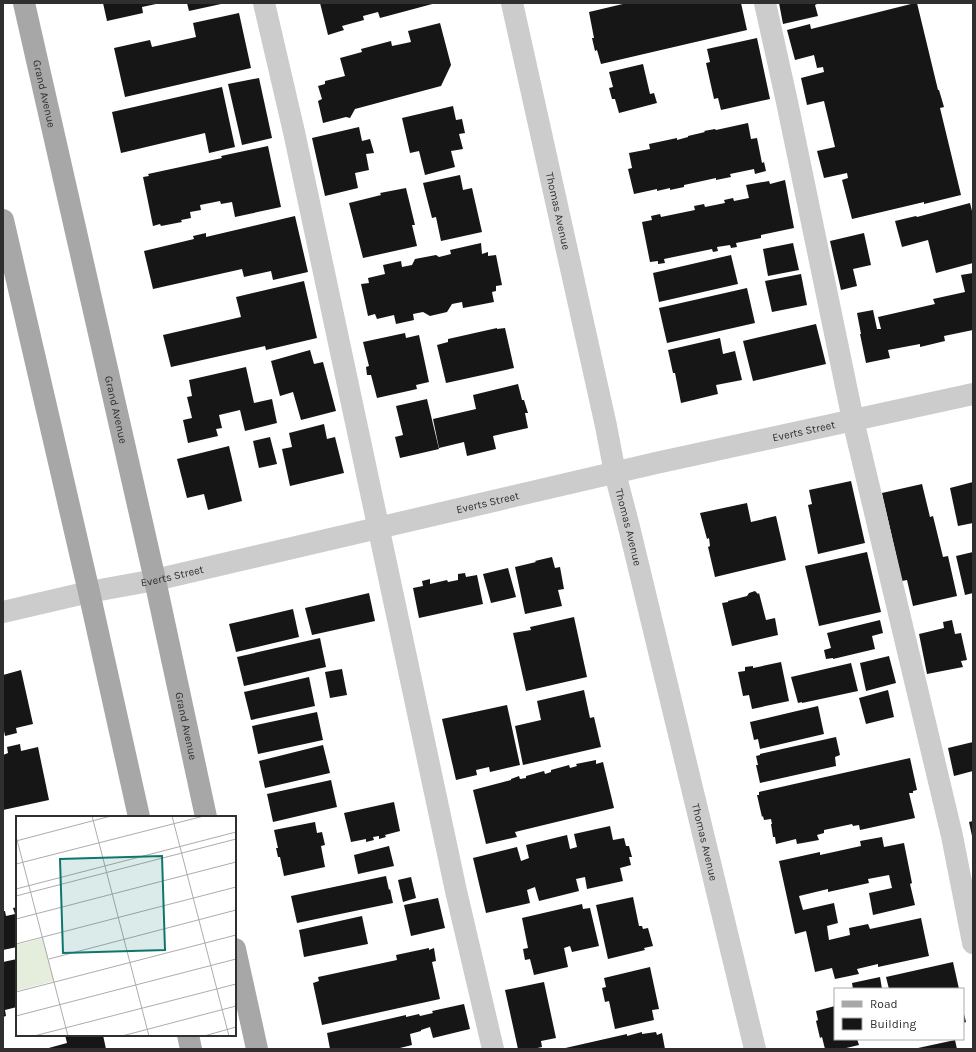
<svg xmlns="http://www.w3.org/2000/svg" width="976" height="1052" viewBox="0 0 976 1052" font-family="Karla,sans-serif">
<rect width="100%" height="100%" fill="#fff"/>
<g fill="#161616">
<path d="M103,3H156V4L142,7L143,13L107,21Z"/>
<path d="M187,3H221V4L189,11Z"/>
<path d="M320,3H436L380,18L378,12L363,16L364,20L342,26L344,30L328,35Z"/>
<path d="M627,3H741L747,30L601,64L597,50L595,51L592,38H594L589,12Z"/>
<path d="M779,3H819L815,5L818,16L783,24Z"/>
<path d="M915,3H917L938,90H939L944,107L940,108L961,195L924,204V202L852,219L842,180L848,178L847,173L824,178L817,151L835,147L824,101L807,105L801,78L824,72L823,67L817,68L814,55L795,60L787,30L810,24L811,29Z"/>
<path d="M239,13L251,68L125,97L114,48L150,40L152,47L196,37L193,23Z"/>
<path d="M440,23L451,65L441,86L355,109L350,118L346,117L323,123L318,101L322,99L318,86L325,84V81L345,76L340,58L362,52L361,49L391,41L392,46L411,42L408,31Z"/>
<path d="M757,38L770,99L721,110L718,98L714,99L706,63L710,62L707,49Z"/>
<path d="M643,64L650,94L654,93L657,103L619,113L615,99H612L609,88L613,87L609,72Z"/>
<path d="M259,78L272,138L242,145L228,84Z"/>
<path d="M222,87L235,147L209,153L205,133L121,153L112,112Z"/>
<path d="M453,106L456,120L462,119L465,133L459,134L463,149L451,151L455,167L425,175L419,151L410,153L402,118Z"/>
<path d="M748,123L751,139L757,138L762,163L764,162L766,171L755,174L754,169L730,174L731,177L716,180V178L684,185V187L670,190V188L657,191V189L634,194L628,169L632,168L629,153L650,149L649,144L677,138V140L688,137V136L705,132L704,131L715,129L716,130Z"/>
<path d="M359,127L362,141L370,139L374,153L366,154L369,170L355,173L358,188L325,196L312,138Z"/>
<path d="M268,146L281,207L235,217L232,202L221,204L220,201L200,205L201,210L190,212L191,218L181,220L182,222L161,226L160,224L153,226L143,177L149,176L148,174L222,158L221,156Z"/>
<path d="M460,175L463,190L472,188L482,232L441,241L436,217L432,218L423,183Z"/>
<path d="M785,180L794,228L761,235V238L736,243L737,247L731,248L730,245L717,247L718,251L713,252L712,249L664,259L665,263L658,264V261L650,262L642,222L652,220L651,216L660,214L661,217L695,210L694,206L704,204L705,207L725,203L724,200L733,198L734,201L749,198L746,185L769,181L770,184Z"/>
<path d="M406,188L415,225H412L417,246L363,258L349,203L381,195L380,193Z"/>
<path d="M970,203L973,215V263L936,273L928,240L902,247L895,221L916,216L917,217Z"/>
<path d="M295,216L308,272L273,280L271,271L244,277L242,269L153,289L144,251L194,239L193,236L206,233V237Z"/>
<path d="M864,233L871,265L853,269L857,286L841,290L830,241Z"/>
<path d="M481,243L482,254L488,252V256L496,255L502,285L496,286V291L492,292L494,302L463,308L462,302L452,304L447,312L430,316L423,312L413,314L414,320L396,324L394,315L377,319L375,314L368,316L361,284L369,283L368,278L385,274L383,265L401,261L402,267L412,265L415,259L436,255L439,257L451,254L450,250Z"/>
<path d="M793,243L799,270L768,276L763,249Z"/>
<path d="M731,255L738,284L659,302L653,273Z"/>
<path d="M973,273V330L944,336L945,341L920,347V344L888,350L890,358L866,363L860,334H861L857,313L873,310L877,329H881L878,317L935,304L933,299L965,292L961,275Z"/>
<path d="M801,274L807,305L772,312L765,281Z"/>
<path d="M304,281L317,338L266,350L265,346L171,367L163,335L241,317L236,297Z"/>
<path d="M747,288L755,323L667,343L659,308Z"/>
<path d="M816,324L826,364L753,381L743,341Z"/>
<path d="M497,328V329L505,328L514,368L446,383L437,345L448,342V339Z"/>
<path d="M405,333L406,338L419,335L429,382L416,385L417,389L377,398L371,375H367L366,367L369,366L363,342Z"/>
<path d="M720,338L723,354L735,351L742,380L716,385L718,394L681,403L675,373H673L668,350Z"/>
<path d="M310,350L314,364L323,362L336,411L301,420L293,392L280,396L271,361Z"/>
<path d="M246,367L254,403L272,399L277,423L245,431L240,410L219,415L222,428L216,429L218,436L188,443L183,420L192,418L187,397L192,396L189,380Z"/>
<path d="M518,384L522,400H524L528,413H525L528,428L493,436L496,449L467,456L464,442L439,448L433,419L476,409L473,395Z"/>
<path d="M427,399L439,449L400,458L395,437L403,435L396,406Z"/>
<path d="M324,424L327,439L335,437L344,473L290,486L282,449L292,447L289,433Z"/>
<path d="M270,437L277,464L259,468L253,441Z"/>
<path d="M229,446L242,501L208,510L204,494L187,498L177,459Z"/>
<path d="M851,481L865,543L818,554L808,505L812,504L809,490Z"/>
<path d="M973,482V523L958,526L950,488Z"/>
<path d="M922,484L930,517L933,516L943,557L948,556L957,596L913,606L907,580L902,581L882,493Z"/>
<path d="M747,503L751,522L776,516L786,560L715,577L708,547L710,546L709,538L707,539L700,513Z"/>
<path d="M867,552L881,612L819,626L805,566Z"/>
<path d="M973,552V593L965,595L956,556Z"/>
<path d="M552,557L555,568L560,567L564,589L558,590L562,606L525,614L515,567L536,562L535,561Z"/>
<path d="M508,568L516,597L491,603L483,574Z"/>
<path d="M465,573L466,577L477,575L483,604L419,618L413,588L423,586L422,581L430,579V584L447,580L448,582L458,580V574Z"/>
<path d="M755,591L758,594L759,593L766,620L775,618L778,635L732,646L722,603L728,602V601L747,596L749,593Z"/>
<path d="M369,593L375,621L312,635L305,608Z"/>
<path d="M293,609L299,637L236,652L229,624Z"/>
<path d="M574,617L587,677L526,691L513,633L531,630L530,627Z"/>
<path d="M880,620L883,633L872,636L875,649L833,659V658L826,659L824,650L831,648L827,633Z"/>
<path d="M952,620L955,634L961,633L967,660L961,661L963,667L927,674L919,634L944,628L943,622Z"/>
<path d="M320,638L326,667L244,686L237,657Z"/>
<path d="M889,656L896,683L866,691L860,663Z"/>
<path d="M781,662L789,701L752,709L749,695L743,696L738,672L745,671V667L753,666V668Z"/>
<path d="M851,663L858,691L802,703V702L798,703L791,677Z"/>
<path d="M342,669L347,695L330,698L325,672Z"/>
<path d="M21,670L33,724L16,728L17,733L5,736L4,731H3V675Z"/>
<path d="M309,677L315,706L251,720L244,692Z"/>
<path d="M584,690L590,718L594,717L601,747L523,765L515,726L541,720L537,701Z"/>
<path d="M888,690L894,717L866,724L859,698Z"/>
<path d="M507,705L520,765L490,772L489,767L476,770L477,775L456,780L442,719Z"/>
<path d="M818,706L824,734L760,749L758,739L754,740L750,722Z"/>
<path d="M317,712L323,740L258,754L252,726Z"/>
<path d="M836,737L840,755L835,757L836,766L760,783L756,765H758L756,756L760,755V754Z"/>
<path d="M973,742V771L954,776L948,748Z"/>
<path d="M20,744L21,751L38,747L49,800L3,810V755L8,753L7,747Z"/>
<path d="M323,745L330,773L265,788L259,761Z"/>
<path d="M910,758L917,790L913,791V793H909L915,818L860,830L859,825L853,826L852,824L824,830V833L817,835L819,840L797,844L796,839L776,844L775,837H773L771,824H772L771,819L764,820L763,816L762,817L757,795H759V792Z"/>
<path d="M596,760V764L603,762L614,808L515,832L517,837L486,844L473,790L511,780V779L519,776L520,779L526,778V776L544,771L545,774L551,772V770L569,765L570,768L577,766L576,764Z"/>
<path d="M331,780L337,807L273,822L267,794Z"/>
<path d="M394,802L400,831L385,835L386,837L379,839V836L373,837L374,840L366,842V839L351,842L344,813Z"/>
<path d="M973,821V836H972L969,822Z"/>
<path d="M315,822L317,833L322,832L325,845L321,846L325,867L284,876L280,857H278L276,848H278L274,830Z"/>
<path d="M610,826L613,840L624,838L626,846H629L632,857H629L631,865L620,868L623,881L587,889L585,877L576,879L579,891L539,901L535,887L527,890L530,903L486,913L473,858L517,847L521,861L529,858L526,845L567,835L570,849L577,847L574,834Z"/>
<path d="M882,837L884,847L904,843L912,883L910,884L915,905L873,915L869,893L892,888L889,875L868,879L869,883L828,892V889L799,896L803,910L834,903L838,923L827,926L829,940L850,935L849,928L868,924L870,929L921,918L929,956L878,967V964L857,969L859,974L835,979L832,968L815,972L806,931L795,934L779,861L820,852V855L861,846L860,841Z"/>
<path d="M389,846L394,866L358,874L354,855Z"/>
<path d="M386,876L389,890L390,889L393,903L297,923L291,896Z"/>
<path d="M411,877L416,898L403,902L398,880Z"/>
<path d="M633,897L639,926H642L643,929L648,928L653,946L644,948L645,950L608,959L596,905Z"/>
<path d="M438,898L445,928L411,936L404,905Z"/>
<path d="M582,904L583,909L590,908L599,946L572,952L570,946L564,948L568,967L534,975L530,959L525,960L523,949L528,948L522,918Z"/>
<path d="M17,907V947L3,950V911H5L6,916L15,914L13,908Z"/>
<path d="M362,916L368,944L304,957L299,930Z"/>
<path d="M429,948V950L434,948L436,961L432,962L440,999L322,1025L313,983L319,981L318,977L397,960L396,955Z"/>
<path d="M17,959V1007L5,1010L6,1016L3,1017V962Z"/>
<path d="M953,962L959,989H889L886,977Z"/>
<path d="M650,967L659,1009L652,1010L654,1020L615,1029L609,1001L605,1002L602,988L606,987L604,978Z"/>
<path d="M880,977L882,989H853L852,983Z"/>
<path d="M544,982L556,1038L541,1041L542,1047L533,1049H518L505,990Z"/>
<path d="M464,1004L470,1029L433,1038L430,1027L421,1030V1031L410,1034L412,1045L396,1049H330L327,1033L406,1015V1017L419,1014L420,1016L433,1013L432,1011Z"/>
<path d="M835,1006V1039H857L859,1045L842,1049H825L822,1037L820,1038L816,1021L818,1020L816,1011Z"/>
<path d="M963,1010L966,1022L963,1023Z"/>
<path d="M642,1032V1034L656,1032L657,1035L662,1033L665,1049H561L627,1034V1036Z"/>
<path d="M65,1035H103L106,1049H45L67,1043Z"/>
<path d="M955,1040L957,1049H918V1048Z"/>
</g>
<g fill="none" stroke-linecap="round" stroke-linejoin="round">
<g stroke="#ccc" stroke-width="22">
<path d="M264,3L294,132L456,891L493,1049"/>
<path id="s1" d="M512,3L606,426L615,473L629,527L755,1049"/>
<path d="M765,3L787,102L853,420L952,836L973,943"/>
<path id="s2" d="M3,612L89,592L155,580L656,463L973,394"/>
</g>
<g stroke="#a7a7a7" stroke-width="22">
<path id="s3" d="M24,3L155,580L206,817"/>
<path d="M3,220L89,592L139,817"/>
<path d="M235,949L257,1049"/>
<path d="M188,1035L191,1049"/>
</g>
</g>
<g text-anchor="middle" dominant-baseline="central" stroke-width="4" stroke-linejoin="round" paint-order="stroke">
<g font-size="11" fill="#2f2f2f" stroke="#fff">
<text stroke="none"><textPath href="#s3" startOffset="93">Grand Avenue</textPath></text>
<text stroke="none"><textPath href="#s1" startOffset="213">Thomas Avenue</textPath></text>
<text stroke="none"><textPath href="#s3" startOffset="417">Grand Avenue</textPath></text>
<text stroke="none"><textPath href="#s2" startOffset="821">Everts Street</textPath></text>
<text stroke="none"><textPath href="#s2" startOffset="497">Everts Street</textPath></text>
<text stroke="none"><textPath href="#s1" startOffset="537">Thomas Avenue</textPath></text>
<text stroke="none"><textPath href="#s2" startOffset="173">Everts Street</textPath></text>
<text stroke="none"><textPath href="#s3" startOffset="741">Grand Avenue</textPath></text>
<text stroke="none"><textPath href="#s1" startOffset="861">Thomas Avenue</textPath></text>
</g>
</g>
<g transform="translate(16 816)">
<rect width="220" height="220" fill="#fff"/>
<path d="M27,122L38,165L0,175V129Z" fill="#e5eedc"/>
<path fill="none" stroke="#acacac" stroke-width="1" d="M76,0L133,220M156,0L213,220M0,20L52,220M0,25L95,0M0,48L188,0M0,73L220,16M0,80L220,23M0,103L220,46M0,128L220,71M33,143L220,94M0,176L220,119M0,200L220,143M18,220L220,168M106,220L220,190M188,220L220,211"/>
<path fill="#0f766e" fill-opacity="0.15" stroke="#0f766e" stroke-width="2" d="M146,40L149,134L47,137L44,43Z"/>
<rect width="220" height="220" fill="none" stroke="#2f2f2f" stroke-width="2"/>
</g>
<rect width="976" height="1052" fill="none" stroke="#2f2f2f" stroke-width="8"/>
<rect x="834" y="988" width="130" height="52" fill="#ffffff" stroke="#acacac"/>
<rect x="842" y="1001" width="20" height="6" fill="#a7a7a7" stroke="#acacac"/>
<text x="870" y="1008" font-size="12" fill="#2f2f2f">Road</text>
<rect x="842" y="1018" width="20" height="12" fill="#161616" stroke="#acacac"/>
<text x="870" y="1028" font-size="12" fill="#2f2f2f">Building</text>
</svg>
